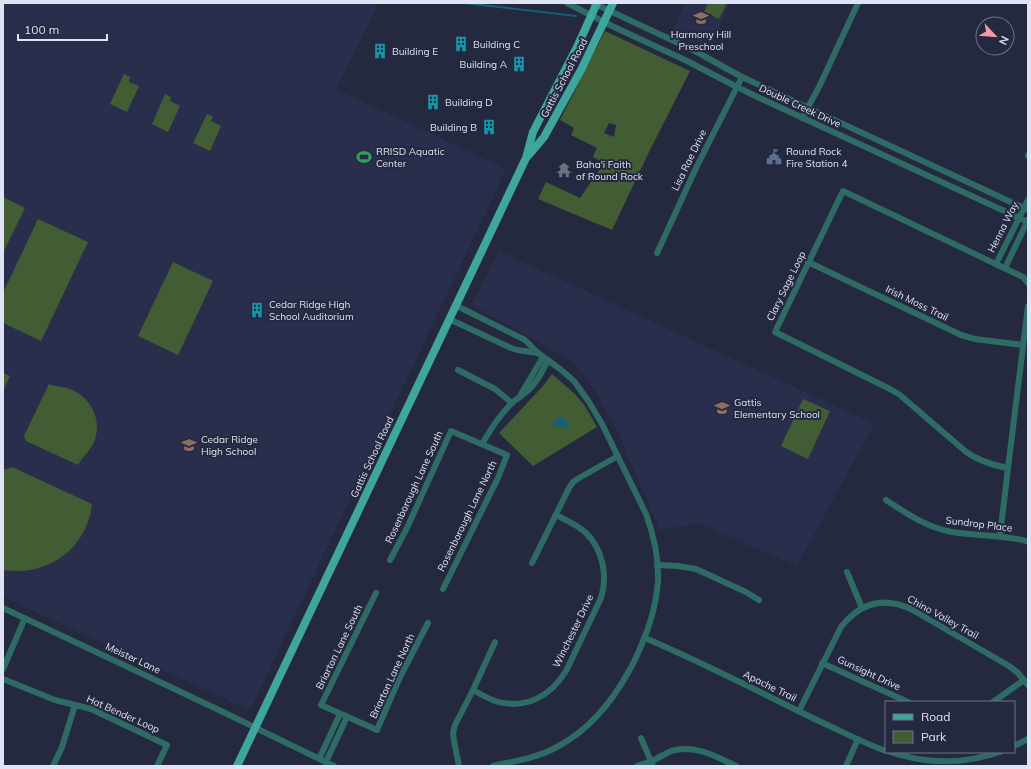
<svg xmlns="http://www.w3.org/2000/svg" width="1031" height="769" viewBox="0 0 1031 769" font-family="Mulish,sans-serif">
<rect width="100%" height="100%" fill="#252940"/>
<g fill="#292e4c">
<path d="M3,3H379L336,89L506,169L250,710L3,597Z"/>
<path d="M685,3H731L708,50L671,33Z"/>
<path d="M499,251L874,424L797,566L698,523L660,530L618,433L598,396L587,379L575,364L553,350L472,305Z"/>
</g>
<g fill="#425d33" fill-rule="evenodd">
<path d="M708,3H727L719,19L704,12Z"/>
<path d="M605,31L690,71L649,152L612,230L538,199L546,182L580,198L604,163L593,157L597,148L571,135L574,128L560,120ZM609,123L616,125L614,137L604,133Z"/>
<path d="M124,74L130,77L129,82L139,86L127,112L110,104Z"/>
<path d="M165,94L171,97L170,101L180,106L168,132L152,124Z"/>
<path d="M207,114L213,117L211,121L221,126L210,151L193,143Z"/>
<path d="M3,197L25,208L3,253Z"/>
<path d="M38,219L88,242L41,341L3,323V293Z"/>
<path d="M173,262L213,281L178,355L138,336Z"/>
<path d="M3,373L10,376L3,391Z"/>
<path d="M552,374L575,394L585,406L597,427L533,466L499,433L543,386Z"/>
<path d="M49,384C56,387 62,386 70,389C91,397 103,421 94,442C90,451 82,457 78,465L26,441L24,436Z"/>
<path d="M803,399L830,411L808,459L781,446Z"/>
<path d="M12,467L92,504C87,549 47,577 3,570V470Z"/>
</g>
<path fill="#146079" d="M561,416L570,426L564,428L559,425L557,427L555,425L553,426L551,424Z"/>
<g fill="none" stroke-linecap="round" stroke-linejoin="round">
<path stroke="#146079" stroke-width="2" d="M464,3L576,16"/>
<g stroke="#2f6b65" stroke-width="6">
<path d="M567,3L612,26L687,61L737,87L764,100L1028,222"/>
<path d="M593,3L693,50L742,77L1028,210"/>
<path d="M802,118L819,87L858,3"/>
<path d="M1028,155V156"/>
<path d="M657,253L697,166L742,77"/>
<path d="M808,262L961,335L975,339L1023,345"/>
<path d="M996,264L1028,200"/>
<path d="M1005,268L1028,220"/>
<path d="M455,305L525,340L538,353L560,369L574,381L589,402L602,424L646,514C654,536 659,559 658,582C656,605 650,626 641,646C637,655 634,663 629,671C612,702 589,730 557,747C537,758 515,761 493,766"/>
<path d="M449,319L511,348L517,350L538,353"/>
<path d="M458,370L495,389L512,403"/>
<path d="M521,394L543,357"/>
<path d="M482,444C491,429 500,414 513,402C520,396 529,392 534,384C540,377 544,368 548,360"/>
<path d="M1008,468C992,465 978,461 965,451L900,395L890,389L775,332L843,191L1023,277L1028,283"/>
<path d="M886,500C906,513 927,528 952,532C971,535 991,535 1010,538C1016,539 1022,539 1028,542"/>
<path d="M1000,536L1008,468L1028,306"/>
<path d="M390,560L406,530L451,431L507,455L498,478L443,589"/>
<path d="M532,563L569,488L573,482L579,478L618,456"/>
<path d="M657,565L678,566L696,569L746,592L759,600"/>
<path d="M847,572L862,608"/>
<path d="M376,593L321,705L377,730L400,677L428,623"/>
<path d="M3,608L221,711L334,766"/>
<path d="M645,638C704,663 761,693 819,721C841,731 863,743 886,751"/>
<path d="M822,663L908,702"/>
<path d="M3,669L25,618"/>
<path d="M3,679L55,700L91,709L167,745L157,766"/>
<path d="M473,690C480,694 487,698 495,701C525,710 550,697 566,671L601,598C608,576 603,549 585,532C577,525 566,520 556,515"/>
<path d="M993,702L1024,680"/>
<path d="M799,711L841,627C860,603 883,596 911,609L1009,666L1017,672L1028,685"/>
<path d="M641,738L653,766"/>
<path d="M1014,746L1028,739"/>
<path d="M890,752C926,764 964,764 1000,752"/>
<path d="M319,759L340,714"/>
<path d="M326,762L347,717"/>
<path d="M53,766L62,747L75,705"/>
<path d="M459,766L454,741L453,733L455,725L473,690L495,642"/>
<path d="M637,766C642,764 647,763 652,761C658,758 665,754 671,751C695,744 715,756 736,766"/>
<path d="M846,766L858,739"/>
</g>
<g stroke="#3ea69d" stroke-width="8">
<path d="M528,156L544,137L581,70L613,3"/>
<path d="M237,766L526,158L533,132L578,45L597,3"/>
</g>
</g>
<defs>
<g id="school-bare" transform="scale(1.2)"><path d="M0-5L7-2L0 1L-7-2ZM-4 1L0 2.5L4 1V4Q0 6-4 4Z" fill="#8d6e63" stroke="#252940" stroke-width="2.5" paint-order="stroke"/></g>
<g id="building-bare" transform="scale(1.2)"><path d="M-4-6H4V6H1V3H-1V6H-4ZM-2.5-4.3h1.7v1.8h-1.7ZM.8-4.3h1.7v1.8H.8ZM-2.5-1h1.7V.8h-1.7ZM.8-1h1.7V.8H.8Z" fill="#0f9aa8" stroke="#252940" stroke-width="2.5" paint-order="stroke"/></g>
<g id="stadium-bare" transform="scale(1.2)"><path d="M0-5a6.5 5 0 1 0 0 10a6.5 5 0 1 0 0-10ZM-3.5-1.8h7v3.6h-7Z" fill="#2e9e5b" stroke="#252940" stroke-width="2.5" paint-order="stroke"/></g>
<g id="civic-bare" transform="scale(1.2)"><path d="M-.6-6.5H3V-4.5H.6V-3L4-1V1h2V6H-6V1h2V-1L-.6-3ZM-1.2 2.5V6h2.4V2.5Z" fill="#5c6f8a" stroke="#252940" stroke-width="2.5" paint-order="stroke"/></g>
<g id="temple-bare" transform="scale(1.2)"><path d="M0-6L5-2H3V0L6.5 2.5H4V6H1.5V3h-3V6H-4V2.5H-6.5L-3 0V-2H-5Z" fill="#6b7280" stroke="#252940" stroke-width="2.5" paint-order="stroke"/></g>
</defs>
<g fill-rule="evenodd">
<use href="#school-bare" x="701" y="18"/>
<use href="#building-bare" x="461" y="44"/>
<use href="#building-bare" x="380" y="51"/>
<use href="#building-bare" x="519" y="64"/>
<use href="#building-bare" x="433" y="102"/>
<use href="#building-bare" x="489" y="127"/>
<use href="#stadium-bare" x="364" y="157"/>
<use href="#civic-bare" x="774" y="157"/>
<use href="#temple-bare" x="564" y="170"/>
<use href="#building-bare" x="257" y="310"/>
<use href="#school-bare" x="722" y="408"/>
<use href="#school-bare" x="189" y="445"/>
</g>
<g text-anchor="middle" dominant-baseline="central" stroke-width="4" stroke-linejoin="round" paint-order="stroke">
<g font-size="10" fill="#dfe3f3" stroke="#252940" text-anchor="start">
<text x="701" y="34" text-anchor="middle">Harmony Hill<tspan x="701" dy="12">Preschool</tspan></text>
<text x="473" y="44">Building C</text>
<text x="392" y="51">Building E</text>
<text x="507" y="64" text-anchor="end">Building A</text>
<text x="445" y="102">Building D</text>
<text x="477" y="127" text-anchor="end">Building B</text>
<text x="376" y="151">RRISD Aquatic<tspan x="376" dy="12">Center</tspan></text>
<text x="786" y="151">Round Rock<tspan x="786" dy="12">Fire Station 4</tspan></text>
<text x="576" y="164">Baha'i Faith<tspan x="576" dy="12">of Round Rock</tspan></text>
<text x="269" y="304">Cedar Ridge High<tspan x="269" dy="12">School Auditorium</tspan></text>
<text x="734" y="402">Gattis<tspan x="734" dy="12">Elementary School</tspan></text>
<text x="201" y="439">Cedar Ridge<tspan x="201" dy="12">High School</tspan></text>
</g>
<g font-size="10" fill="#dfe3f3" stroke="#252940">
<text transform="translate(564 78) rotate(-62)">Gattis School Road</text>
<text transform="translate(800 106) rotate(25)">Double Creek Drive</text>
<text transform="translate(689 160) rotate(-64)">Lisa Rae Drive</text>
<text transform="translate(1003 227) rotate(-63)">Henna Way</text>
<text transform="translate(786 286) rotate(-64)">Clary Sage Loop</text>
<text transform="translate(917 303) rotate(26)">Irish Moss Trail</text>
<text transform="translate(372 457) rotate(-65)">Gattis School Road</text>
<text transform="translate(414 487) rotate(-65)">Rosenborough Lane South</text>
<text transform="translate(467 516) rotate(-64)">Rosenborough Lane North</text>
<text transform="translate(979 524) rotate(7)">Sundrop Place</text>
<text transform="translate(943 617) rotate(29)">Chino Valley Trail</text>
<text transform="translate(573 631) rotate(-64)">Winchester Drive</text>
<text transform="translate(339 647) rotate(-64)">Briarton Lane South</text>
<text transform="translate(133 658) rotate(25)">Meister Lane</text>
<text transform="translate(869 673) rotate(25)">Gunsight Drive</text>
<text transform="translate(392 676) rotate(-65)">Briarton Lane North</text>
<text transform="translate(770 686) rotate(26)">Apache Trail</text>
<text transform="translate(123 714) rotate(24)">Hat Bender Loop</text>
</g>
</g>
<rect width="1031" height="769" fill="none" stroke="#dfe3f3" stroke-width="8"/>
<rect x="885" y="701" width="130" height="52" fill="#252940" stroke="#6f7388"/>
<rect x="893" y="714" width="20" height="6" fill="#3ea69d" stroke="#6f7388"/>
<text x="921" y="721" font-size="12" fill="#dfe3f3">Road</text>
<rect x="893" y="731" width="20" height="12" fill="#425d33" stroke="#6f7388"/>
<text x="921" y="741" font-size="12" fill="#dfe3f3">Park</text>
<g transform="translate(995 36) rotate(116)"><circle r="19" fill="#252940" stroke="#6f7388"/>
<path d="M0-3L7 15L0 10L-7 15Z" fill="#f39aa9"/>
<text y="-6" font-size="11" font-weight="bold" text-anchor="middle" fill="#dfe3f3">N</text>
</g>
<path d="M18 34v6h89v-6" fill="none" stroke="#dfe3f3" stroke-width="2"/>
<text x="24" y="34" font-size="12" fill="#dfe3f3" stroke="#252940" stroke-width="3" paint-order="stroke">100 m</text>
</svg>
